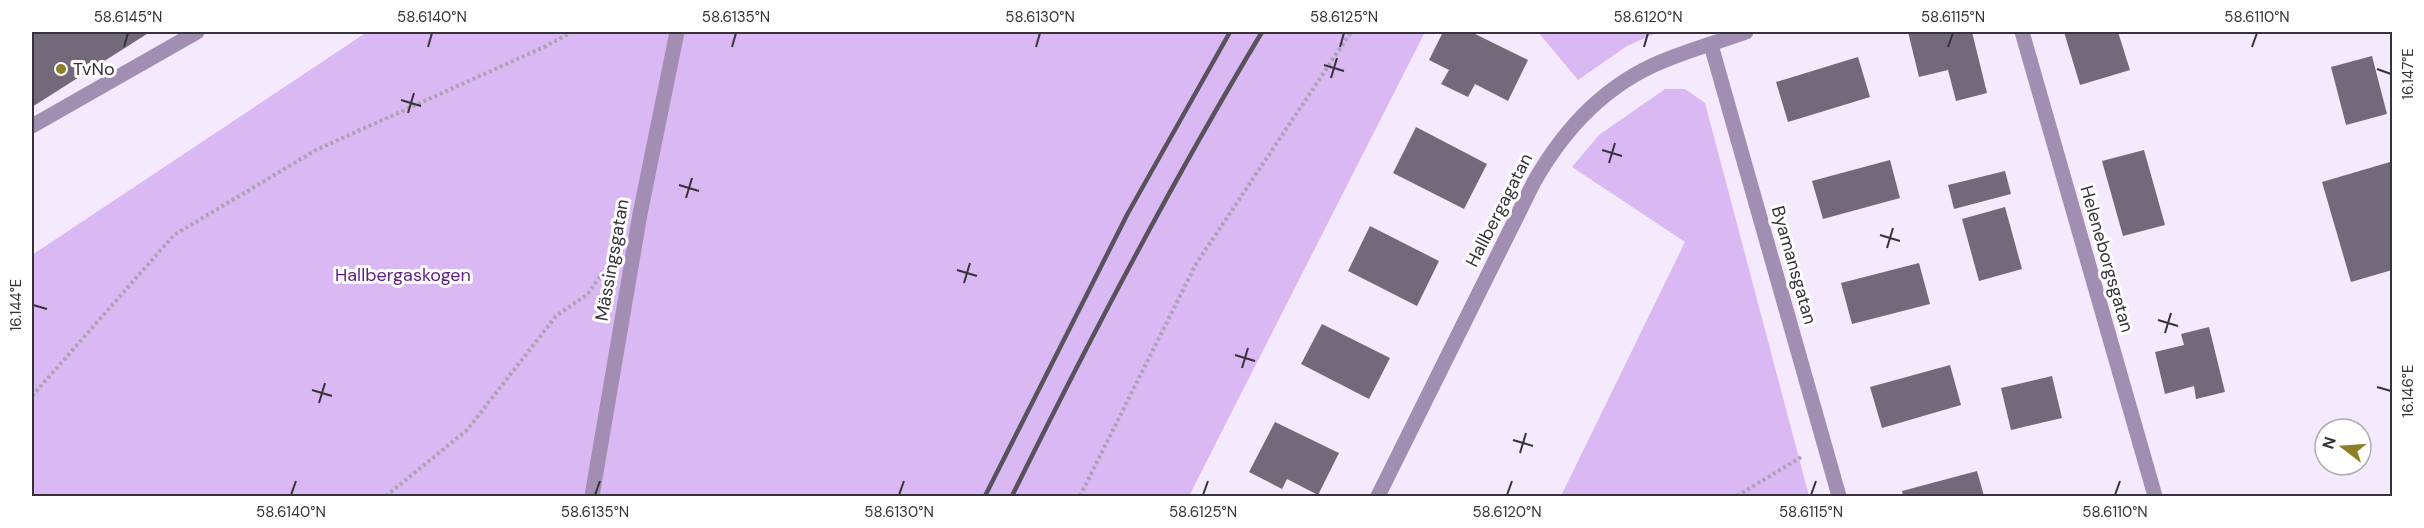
<svg xmlns="http://www.w3.org/2000/svg" width="2424" height="528" viewBox="0 0 2424 528" font-family="'DM Sans',sans-serif">
<rect width="100%" height="100%" fill="#f5eafd"/>
<g fill="#dab8f3">
<path d="M367,32H1425L1189,496H32V255Z"/>
<path d="M1538,32H1659L1627,46L1578,80Z"/>
<path d="M1665,89H1685L1705,103L1809,496H1561L1685,242L1572,167L1599,135Z"/>
</g>
<g fill="#73697b">
<path d="M32,32H150L32,107Z"/>
<path d="M1443,32H1471L1528,60L1508,101L1475,84L1468,97L1441,84L1449,70L1429,60Z"/>
<path d="M1908,32H1972L1987,93L1956,101L1948,70L1919,77Z"/>
<path d="M2064,32H2118L2130,70L2080,85Z"/>
<path d="M2372,56L2387,114L2346,125L2331,67Z"/>
<path d="M1858,57L1870,97L1788,122L1776,82Z"/>
<path d="M1416,127L1487,164L1464,209L1393,173Z"/>
<path d="M2144,150L2165,225L2123,236L2102,161Z"/>
<path d="M1890,160L1900,198L1823,219L1812,181Z"/>
<path d="M2390,162L2392,171V270L2351,282L2322,182Z"/>
<path d="M2005,171L2011,194L1954,209L1948,185Z"/>
<path d="M2005,207L2022,269L1979,281L1962,219Z"/>
<path d="M1370,226L1439,261L1417,306L1348,271Z"/>
<path d="M1919,263L1930,304L1852,324L1841,283Z"/>
<path d="M1322,324L1390,358L1369,399L1301,364Z"/>
<path d="M2209,327L2225,392L2196,399L2194,386L2165,394L2155,352L2184,345L2181,334Z"/>
<path d="M1950,365L1961,405L1882,428L1870,387Z"/>
<path d="M2052,376L2062,418L2011,430L2001,388Z"/>
<path d="M1275,422L1339,453L1318,495L1287,479L1282,489L1249,472Z"/>
<path d="M1977,471L1984,496H1903L1902,491Z"/>
</g>
<g fill="none" stroke-linecap="round" stroke-linejoin="round">
<g stroke="#aba3b2" stroke-width="4" stroke-dasharray="3 3" stroke-linecap="butt">
<path d="M32,396L174,235L316,150L544,47L572,32"/>
<path d="M386,496L467,430L556,316L588,294L604,270"/>
<path d="M1080,496L1196,264L1351,32"/>
<path d="M1737,496L1803,456"/>
</g>
<g stroke="#a38eb3" stroke-width="15">
<path d="M2022,32L2155,496"/>
<path d="M1711,45L1839,496"/>
<path d="M32,126L197,32"/>
<path d="M592,496L640,214L677,32"/>
<path d="M1378,496L1534,182C1564,129 1604,85 1663,61C1690,50 1718,42 1746,32"/>
</g>
<g stroke="#58525c" stroke-width="4.5">
<path d="M985,496L1128,213L1230,32"/>
<path d="M1012,496C1090,338 1171,183 1262,32"/>
</g>
</g>
<path fill="none" stroke="#36323a" stroke-width="2" d="M124,47L128,33M428,47L432,33M732,47L736,33M1036,47L1040,33M1340,47L1344,33M1644,47L1648,33M1948,47L1953,33M2252,47L2257,33M1324,65L1344,71M2377,69L2391,74M1331,78L1337,58M401,100L421,106M408,113L414,93M1602,150L1622,156M1609,163L1615,143M679,185L699,191M686,198L692,178M1880,235L1900,241M1887,248L1893,228M957,270L977,276M964,283L970,263M33,305L47,309M2158,320L2178,326M2165,333L2171,313M1235,355L1255,361M1242,368L1248,348M2377,387L2391,391M312,390L332,396M319,403L325,383M1513,440L1533,446M1520,453L1526,433M291,495L296,481M595,495L600,481M899,495L904,481M1203,495L1208,481M1507,495L1512,481M1811,495L1816,481M2115,495L2120,481"/>
<circle fill="#8c7f25" stroke="#fff" stroke-width="2" cx="61" cy="69" r="6"/>
<g text-anchor="middle" dominant-baseline="central" stroke-width="6" stroke-linejoin="round" paint-order="stroke">
<g font-size="18" fill="#36323a" stroke="#fff" text-anchor="start">
<text x="73" y="69">TvNo</text>
</g>
<g font-size="18" fill="#36323a" stroke="#fff">
<text transform="translate(1499 210) rotate(-63)">Hallbergagatan</text>
<text transform="translate(2107 259) rotate(74)">Heleneborgsgatan</text>
<text transform="translate(612 260) rotate(-80)">Mässingsgatan</text>
<text transform="translate(1794 265) rotate(74)">Byamansgatan</text>
</g>
<g font-size="18" fill="#5e1e81" stroke="#fff">
<text x="403" y="275">Hallbergaskogen</text>
</g>
</g>
<rect width="2424" height="528" fill="none" stroke="#ffffff" stroke-width="66"/>
<g transform="translate(2343 447) rotate(287)"><circle r="28" fill="#ffffff" stroke="#afadb0" stroke-width="1.5"/>
<path d="M0-4.5L10 22L0 15L-10 22Z" fill="#8c7f25"/>
<text y="-9" font-size="16" font-weight="bold" text-anchor="middle" fill="#36323a">N</text>
</g>
<rect x="33" y="33" width="2358" height="462" fill="none" stroke="#36323a" stroke-width="2"/>
<g font-size="15" text-anchor="middle" fill="#36323a">
<text x="128" y="22">58.6145°N</text>
<text x="432" y="22">58.6140°N</text>
<text x="736" y="22">58.6135°N</text>
<text x="1040" y="22">58.6130°N</text>
<text x="1344" y="22">58.6125°N</text>
<text x="1648" y="22">58.6120°N</text>
<text x="1953" y="22">58.6115°N</text>
<text x="2257" y="22">58.6110°N</text>
<text transform="translate(2408 74) rotate(-90)" y="5">16.147°E</text>
<text transform="translate(16 305) rotate(-90)" y="5">16.144°E</text>
<text transform="translate(2408 391) rotate(-90)" y="5">16.146°E</text>
<text x="291" y="517">58.6140°N</text>
<text x="595" y="517">58.6135°N</text>
<text x="899" y="517">58.6130°N</text>
<text x="1203" y="517">58.6125°N</text>
<text x="1507" y="517">58.6120°N</text>
<text x="1811" y="517">58.6115°N</text>
<text x="2115" y="517">58.6110°N</text>
</g>
</svg>
